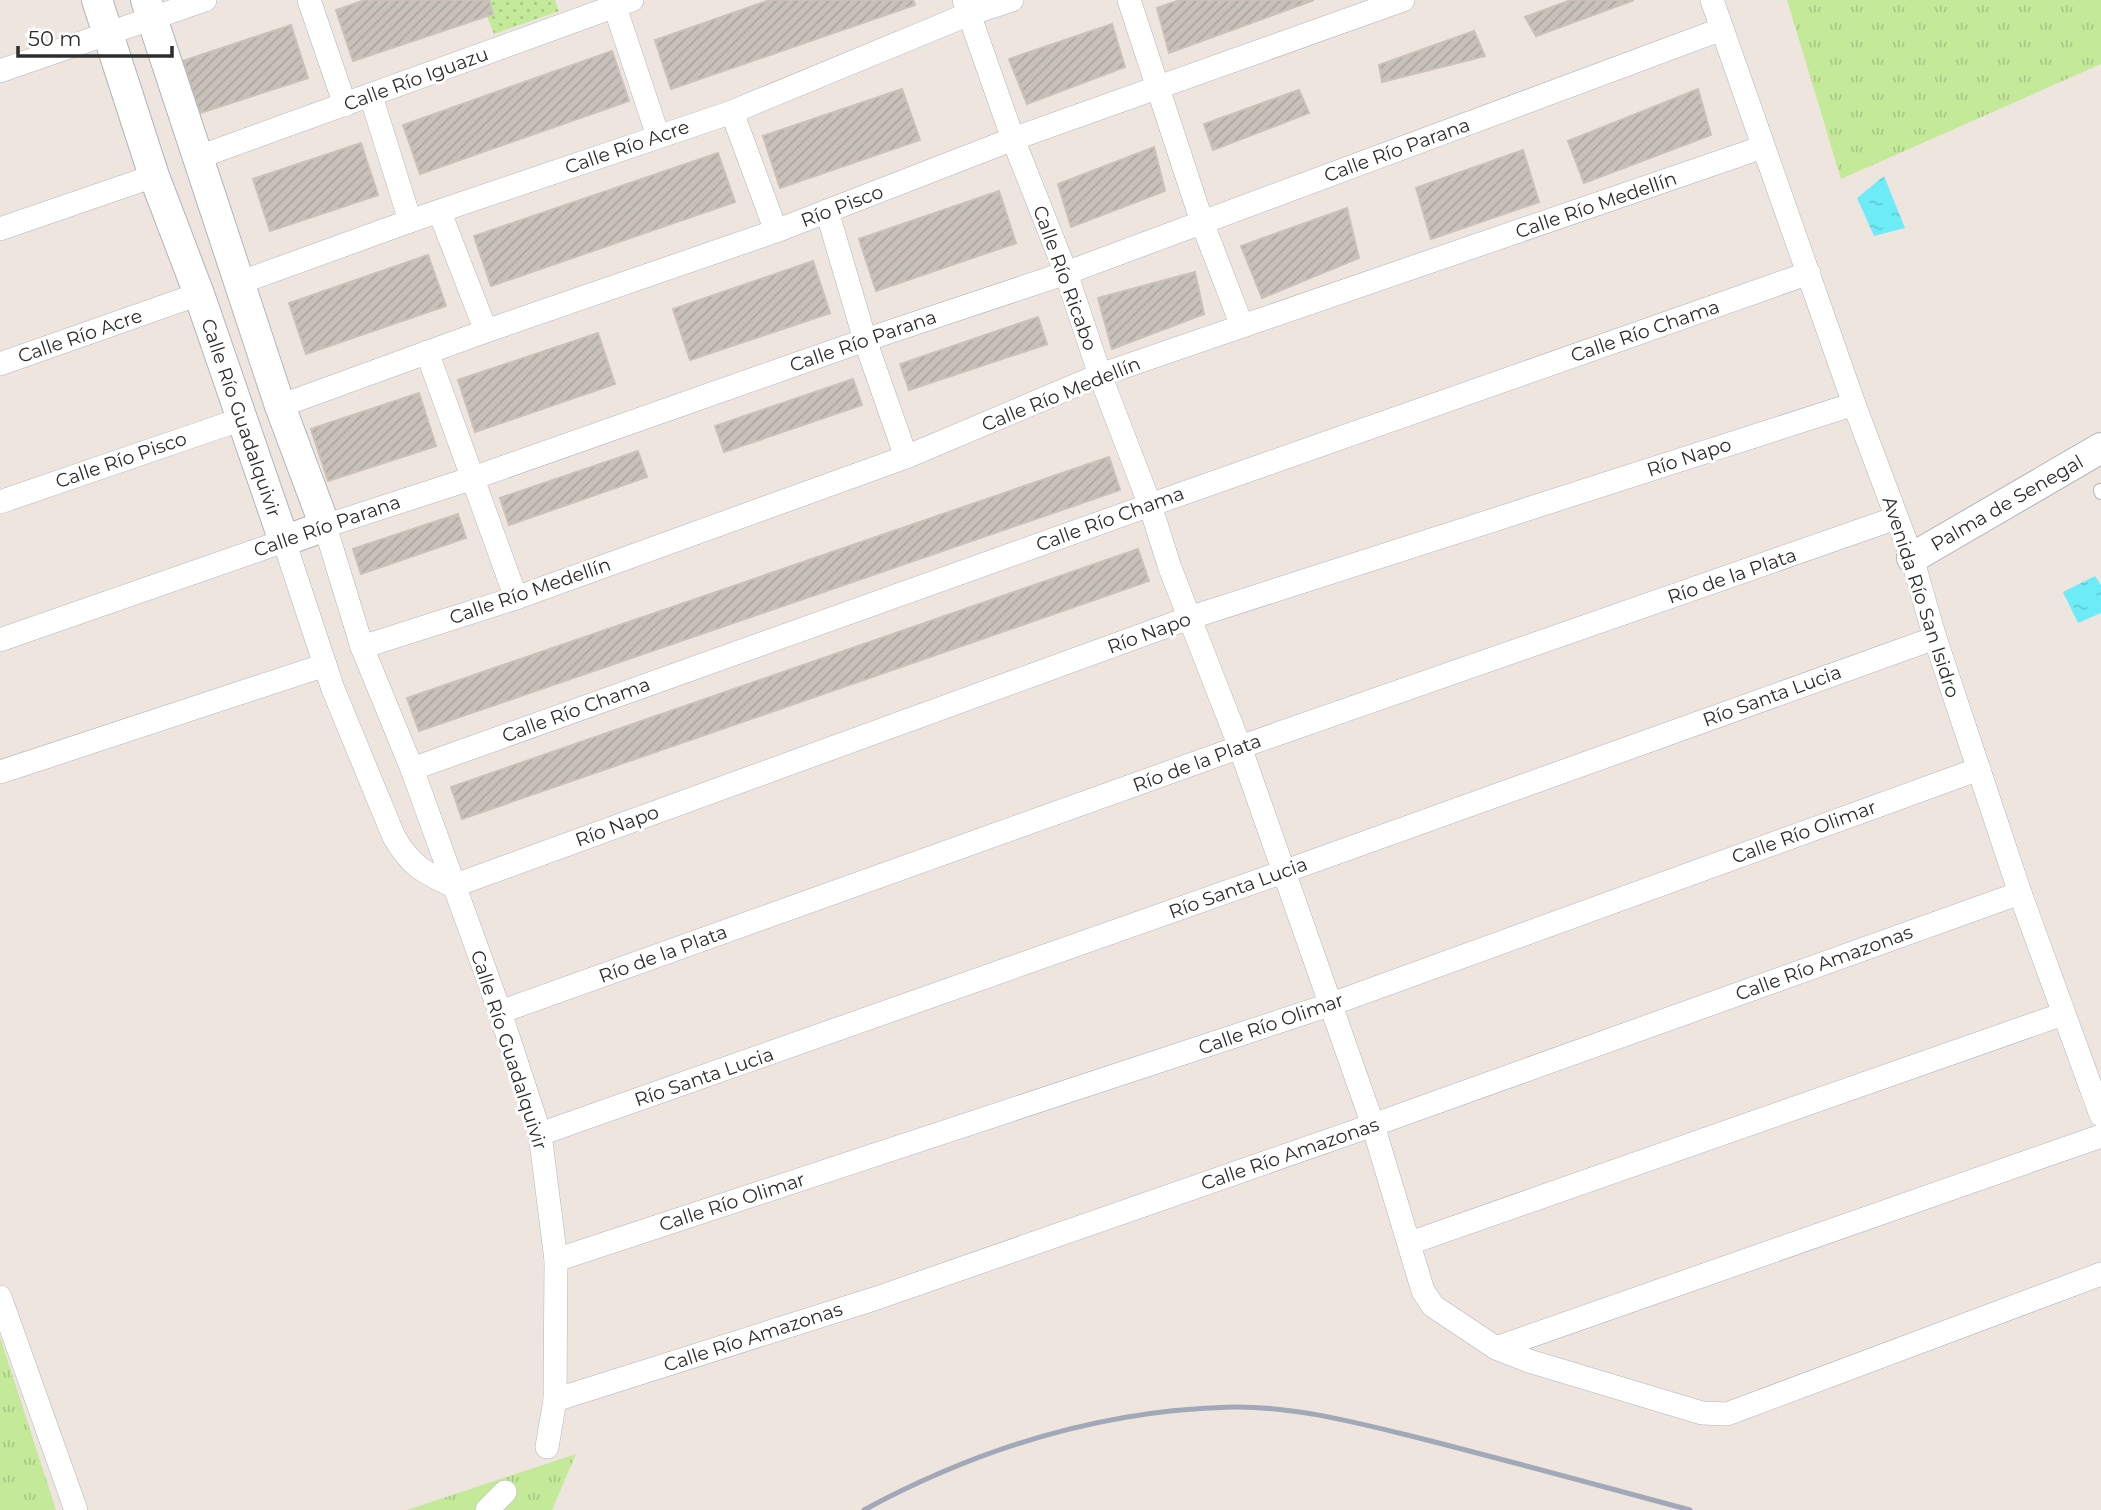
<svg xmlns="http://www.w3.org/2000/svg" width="2101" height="1510" viewBox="0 0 2101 1510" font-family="Montserrat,sans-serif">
<defs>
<pattern id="grass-tufts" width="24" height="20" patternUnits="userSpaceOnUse" patternTransform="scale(1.75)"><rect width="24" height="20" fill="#c3e999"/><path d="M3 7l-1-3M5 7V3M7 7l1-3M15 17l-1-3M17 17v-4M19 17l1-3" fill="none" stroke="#a8c884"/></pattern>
<pattern id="park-dots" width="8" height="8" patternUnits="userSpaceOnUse" patternTransform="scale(1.75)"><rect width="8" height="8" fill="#c3e999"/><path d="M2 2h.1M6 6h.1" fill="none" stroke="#a8c884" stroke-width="1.8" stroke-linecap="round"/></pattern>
<pattern id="water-ripples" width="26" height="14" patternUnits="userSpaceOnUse" patternTransform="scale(1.75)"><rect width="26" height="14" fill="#6decf7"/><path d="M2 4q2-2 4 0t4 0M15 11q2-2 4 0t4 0" fill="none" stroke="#5fcbd4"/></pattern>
<pattern id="building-hatch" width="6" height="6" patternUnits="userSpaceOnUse" patternTransform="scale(1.75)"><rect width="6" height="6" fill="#c8c1ba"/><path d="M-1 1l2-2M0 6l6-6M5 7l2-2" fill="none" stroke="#aca6a0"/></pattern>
</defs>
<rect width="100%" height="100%" fill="#efe5df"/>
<g fill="url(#grass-tufts)">
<path d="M1787,0H2101V64L1841,179Z"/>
<path d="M0,1337L56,1510H0Z"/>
<path d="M576,1454L552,1510H407Z"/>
</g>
<path fill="url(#park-dots)" d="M481,0H555L559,11L494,34Z"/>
<g fill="url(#water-ripples)">
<path d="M1884,176L1905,228L1874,236L1857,198Z"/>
<path d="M2095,576L2101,585V613L2078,623L2063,592Z"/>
</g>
<g fill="url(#building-hatch)" stroke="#cbc1b8" stroke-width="2">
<path d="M365,0H489L493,14L353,61L336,10Z"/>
<path d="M770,0H913L915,5L671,89L655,40Z"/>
<path d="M1180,0H1314L1169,53L1157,8Z"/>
<path d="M1571,0H1634L1536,36L1525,17Z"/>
<path d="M1112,24L1125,67L1027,104L1009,59Z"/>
<path d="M291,25L308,78L200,113L183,61Z"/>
<path d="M1474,31L1485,56L1382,82L1379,65Z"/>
<path d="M612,51L629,101L420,174L403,125Z"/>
<path d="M902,89L920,140L780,188L763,136Z"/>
<path d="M1698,89L1711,135L1584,183L1568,141Z"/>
<path d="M1299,90L1309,113L1213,150L1204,124Z"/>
<path d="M361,143L378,195L270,231L253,179Z"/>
<path d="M1154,147L1165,191L1071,227L1058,184Z"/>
<path d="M1523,150L1539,202L1431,239L1416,188Z"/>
<path d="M718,153L735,202L491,286L474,236Z"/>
<path d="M999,191L1016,243L876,291L859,239Z"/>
<path d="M1347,208L1359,258L1262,298L1241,246Z"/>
<path d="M428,255L446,306L306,354L289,303Z"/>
<path d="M813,261L830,313L690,360L673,309Z"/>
<path d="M1195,272L1204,314L1112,349L1098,298Z"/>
<path d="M1038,317L1047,344L909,390L900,364Z"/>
<path d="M598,333L615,384L475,432L458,380Z"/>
<path d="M853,379L862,405L724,452L715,426Z"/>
<path d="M419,393L436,446L328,481L311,429Z"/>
<path d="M638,451L647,477L509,525L500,498Z"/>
<path d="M1109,457L1120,490L419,731L407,698Z"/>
<path d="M458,514L466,538L361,574L353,549Z"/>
<path d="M1138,549L1149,581L462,819L451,787Z"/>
</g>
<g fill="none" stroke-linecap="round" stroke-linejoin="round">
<g stroke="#afb5bd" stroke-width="14">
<path id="service" d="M2100,490L2101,493"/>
</g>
<g stroke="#afb5bd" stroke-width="24">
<g id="minor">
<path d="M309,0L345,105"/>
<path d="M964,0L1013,139L1066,273L1100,375L1150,505L1170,568L1240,747L1373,1125L1423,1291L1433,1306L1496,1348L1529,1361L1702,1413L1727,1414L2101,1274"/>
<path d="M1129,0L1202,222L1242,326"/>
<path d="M1712,0L1854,404L1912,558L1935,638L2020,893L2101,1115"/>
<path d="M615,7L658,136"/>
<path d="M0,71L205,0"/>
<path d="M371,96L410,221"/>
<path d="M732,112L776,231"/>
<path d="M199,157L632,0"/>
<path d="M827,211L865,340L906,457"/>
<path d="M440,213L486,331"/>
<path d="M0,229L154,176"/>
<path d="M239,283L410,221L732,112L969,14L1012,0"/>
<path d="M427,352L516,598"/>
<path d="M0,364L199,294"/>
<path d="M280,406L486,331L776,231L1013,139L1403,0"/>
<path d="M0,502L242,419"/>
<path d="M0,640L284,541L333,689L394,837C411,866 423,872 453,886L1189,618L1854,404"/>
<path d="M362,647L516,598L906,457L1100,375L1763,147"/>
<path d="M412,769L1150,505L1809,273"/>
<path d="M0,772L325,665"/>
<path d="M500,1012L1240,747L1896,518"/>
<path d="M540,1134L1283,872L1935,638"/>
<path d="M1410,1243L2063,1014"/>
<path d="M556,1260L1329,1005L1979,769"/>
<path d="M0,1297L76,1510"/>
<path d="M1496,1348L2101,1136"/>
<path d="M555,1400L877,1298L1373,1125L2020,893"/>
<path d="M547,1447L555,1400L556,1260L540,1134L500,1012L412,769L362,647L325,526L473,478L865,340L1066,273L1722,29"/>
<path d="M487,1510L505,1492"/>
</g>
</g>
<g stroke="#afb5bd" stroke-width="32">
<g id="tertiary">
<path d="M97,0L154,176L199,294L284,541L325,526L280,406L146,0"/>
<path d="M1912,558L2101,448"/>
</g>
</g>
<use href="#service" stroke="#fff" stroke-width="12"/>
<use href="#minor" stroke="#fff" stroke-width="23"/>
<use href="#tertiary" stroke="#fff" stroke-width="30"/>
<path stroke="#a1a9b8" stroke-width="5" d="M864,1510C977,1449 1102,1410 1232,1407C1295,1406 1358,1423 1419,1438C1510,1461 1600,1486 1690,1510"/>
</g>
<g text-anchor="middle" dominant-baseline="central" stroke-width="6" stroke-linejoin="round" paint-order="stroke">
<g font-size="19" fill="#2d2d2d" stroke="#fff">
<text transform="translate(416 79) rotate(-20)">Calle Río Iguazu</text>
<text transform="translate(627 147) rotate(-19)">Calle Río Acre</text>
<text transform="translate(1397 150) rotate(-20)">Calle Río Parana</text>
<text transform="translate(1596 205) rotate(-19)">Calle Río Medellín</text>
<text transform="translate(842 206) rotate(-21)">Río Pisco</text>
<text transform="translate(1065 278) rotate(70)">Calle Río Ricabo</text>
<text transform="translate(1645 331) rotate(-19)">Calle Río Chama</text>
<text transform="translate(80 336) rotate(-19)">Calle Río Acre</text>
<text transform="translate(863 341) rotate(-19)">Calle Río Parana</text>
<text transform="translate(1061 394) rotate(-22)">Calle Río Medellín</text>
<text transform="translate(241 418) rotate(71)">Calle Río Guadalquivir</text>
<text transform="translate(1689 457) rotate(-18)">Río Napo</text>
<text transform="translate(121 460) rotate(-19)">Calle Río Pisco</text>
<text transform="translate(2007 503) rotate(-30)">Palma de Senegal</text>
<text transform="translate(1110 519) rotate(-20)">Calle Río Chama</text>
<text transform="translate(327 526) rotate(-19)">Calle Río Parana</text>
<text transform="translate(1732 576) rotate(-19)">Río de la Plata</text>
<text transform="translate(530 591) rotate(-19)">Calle Río Medellín</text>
<text transform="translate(1921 597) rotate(72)">Avenida Río San Isidro</text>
<text transform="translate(1149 633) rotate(-20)">Río Napo</text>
<text transform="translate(1772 696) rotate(-20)">Río Santa Lucia</text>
<text transform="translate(576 710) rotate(-20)">Calle Río Chama</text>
<text transform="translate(1197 763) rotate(-20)">Río de la Plata</text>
<text transform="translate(617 826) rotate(-20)">Río Napo</text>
<text transform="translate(1804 832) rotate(-20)">Calle Río Olimar</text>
<text transform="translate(1238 888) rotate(-20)">Río Santa Lucia</text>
<text transform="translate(663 954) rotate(-20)">Río de la Plata</text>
<text transform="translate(1824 963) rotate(-20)">Calle Río Amazonas</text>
<text transform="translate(1271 1024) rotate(-19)">Calle Río Olimar</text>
<text transform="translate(509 1050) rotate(72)">Calle Río Guadalquivir</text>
<text transform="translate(704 1077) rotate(-19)">Río Santa Lucia</text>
<text transform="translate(1290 1154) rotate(-19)">Calle Río Amazonas</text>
<text transform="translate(732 1202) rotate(-18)">Calle Río Olimar</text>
<text transform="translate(753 1337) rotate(-18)">Calle Río Amazonas</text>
</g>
</g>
<path d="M18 46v10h154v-10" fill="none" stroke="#2d2d2d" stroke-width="3.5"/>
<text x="28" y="46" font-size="21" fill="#2d2d2d" stroke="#ffffff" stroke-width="5" paint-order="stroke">50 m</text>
</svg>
